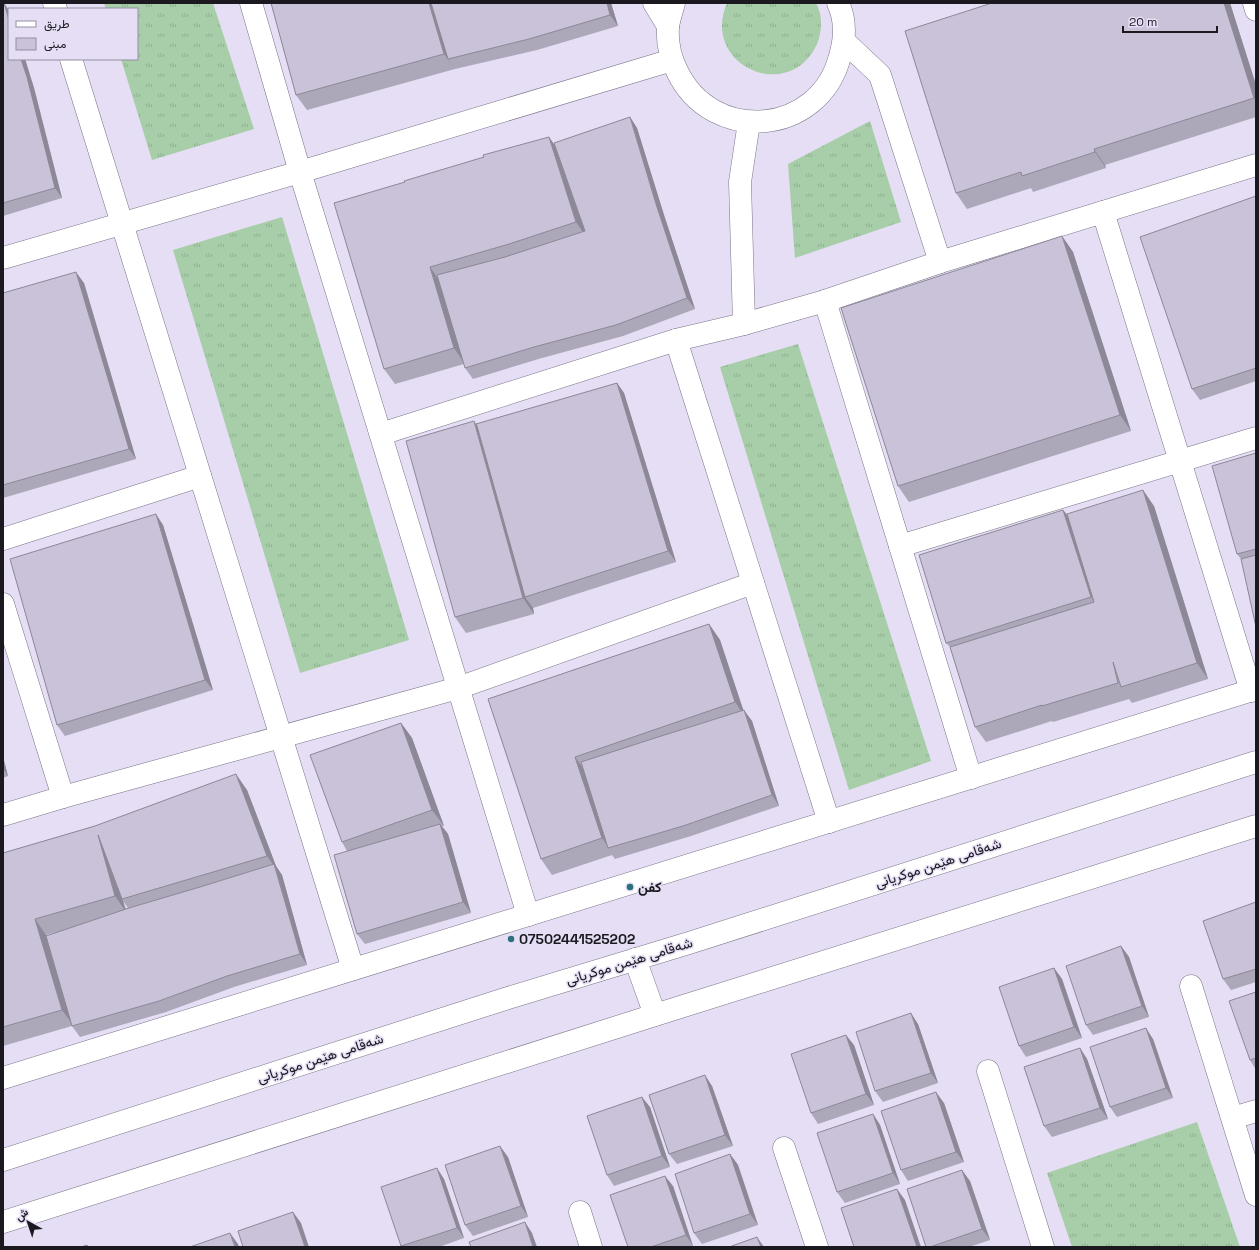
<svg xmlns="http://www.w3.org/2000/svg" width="1259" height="1250" viewBox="0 0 1259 1250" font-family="'Space Grotesk',Vazirmatn,sans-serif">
<defs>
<pattern id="grass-tufts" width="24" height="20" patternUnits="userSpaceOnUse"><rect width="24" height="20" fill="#a7cea8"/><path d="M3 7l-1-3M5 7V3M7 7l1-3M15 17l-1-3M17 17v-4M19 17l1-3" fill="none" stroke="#8fb090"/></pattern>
</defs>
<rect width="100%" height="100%" fill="#e5def4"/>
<g fill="url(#grass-tufts)">
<path d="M104,3H213L254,129L152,160L121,59H137V9H106Z"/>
<path d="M727,3H816C823,15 822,32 817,44C789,105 700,65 727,3Z"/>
<path d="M870,121L901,222L795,258L788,164Z"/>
<path d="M282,217L409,640L300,673L173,250Z"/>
<path d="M798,344L931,761L849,790L720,367Z"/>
<path d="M1197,1122L1240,1247H1072L1047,1173Z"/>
</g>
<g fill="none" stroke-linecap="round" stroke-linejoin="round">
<g stroke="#7a7488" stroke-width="23">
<g id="minor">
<path d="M54,3L56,9"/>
<path d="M251,3L300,172L528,915"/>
<path d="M654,3L668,26"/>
<path d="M674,3C672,11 669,19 668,27C667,42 670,57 677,71C712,145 820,136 840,56C845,39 846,20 838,3"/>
<path d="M1254,3L1256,10"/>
<path d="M844,41L880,75L940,262"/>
<path d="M71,59L353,969"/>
<path d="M1103,212L1251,691"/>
<path d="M3,258L300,172L672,60"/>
<path d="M825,301L971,778"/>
<path d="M744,324L740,182L749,122"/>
<path d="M676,340L829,822"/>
<path d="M381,434L676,340L744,324L825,301L940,262L1256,165"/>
<path d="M3,539L200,476"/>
<path d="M900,546L1256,438"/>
<path d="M3,604L63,797"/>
<path d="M3,815L63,797L458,688L753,583"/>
<path d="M635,959L655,1015"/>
<path d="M1191,986L1256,1195"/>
<path d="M988,1071L1043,1247"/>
<path d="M3,1078L1256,689"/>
<path d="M1233,1118L1256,1111"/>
<path d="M784,1148L817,1247"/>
<path d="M3,1160L508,998L689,943L1256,762"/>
<path d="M580,1212L591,1247"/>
<path d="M3,1222L655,1015L1256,826"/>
</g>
</g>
<use href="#minor" stroke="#fff" stroke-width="22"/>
</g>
<g fill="#ada7ba" fill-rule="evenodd">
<path d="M3,3H4L9,11V59H25L34,88L62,198L3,216Z"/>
<path d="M271,3H611L618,26L537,50L455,69L307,110L296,95Z"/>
<path d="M992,3H1230L1256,85V117L1105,165L1106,168L1033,192L1031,188L967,209L956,193Z"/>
<path d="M630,117L637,128L664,215L695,309L623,336L542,358L473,379L465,368L464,364L395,384L384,369L405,182L549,137L556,148Z"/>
<path d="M1256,196V381L1200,400L1192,389Z"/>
<path d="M1062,236L1073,252L1131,431L909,502L898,486Z"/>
<path d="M84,283L136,459L3,498V293Z"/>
<path d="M617,383L624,393L676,562L533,608L534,614L466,633L455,617L476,424Z"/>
<path d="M1256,453V627L1241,559L1237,554Z"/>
<path d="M1154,506L1208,679L1132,703L1129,699L1053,722L1052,721L986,742L975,727L950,647L946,643L1063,510L1067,514Z"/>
<path d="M163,525L213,690L65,736L57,725Z"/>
<path d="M709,624L720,640L743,710L752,721L779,806L691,836L615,859L612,855L552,875L541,859L488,699Z"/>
<path d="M401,723L412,738L444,826H442L448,834L471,913L365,944L357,934L347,851L342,842Z"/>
<path d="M3,757L8,776L3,778Z"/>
<path d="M247,790L276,866L282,875L307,965L234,987L166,1012L80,1037L72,1026L3,1046V853L95,826ZM123,901L128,908L126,909ZM61,931L47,936L46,935Z"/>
<path d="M1256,902V982L1231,990L1223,979Z"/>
<path d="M1121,946L1129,957L1149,1017L1093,1035L1086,1025Z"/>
<path d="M1054,968L1062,979L1082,1038L1026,1057L1019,1046Z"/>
<path d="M1256,992V1070L1250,1060Z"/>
<path d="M918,1024L938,1083L883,1102L875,1091Z"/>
<path d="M1153,1039L1173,1098L1117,1117L1110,1107Z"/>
<path d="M854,1045L874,1105L818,1124L811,1113Z"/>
<path d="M1080,1048L1087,1059L1108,1119L1052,1137L1044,1126Z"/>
<path d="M712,1086L733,1146L677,1164L669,1154Z"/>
<path d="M944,1103L964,1162L908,1181L901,1170Z"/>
<path d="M650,1107L670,1167L614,1186L607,1175Z"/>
<path d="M873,1114L880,1125L900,1184L845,1203L837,1192Z"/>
<path d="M730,1154L738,1165L758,1225L702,1244L694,1233Z"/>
<path d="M508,1157L528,1217L473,1236L465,1225Z"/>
<path d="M444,1179L464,1238L439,1247H402L401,1246Z"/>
<path d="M970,1181L990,1240L969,1247H926Z"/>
<path d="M673,1186L693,1246L691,1247H628Z"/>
</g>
<g fill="#8d8897">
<path d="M4,3L9,11V20Z"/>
<path d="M429,3H436L448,59L455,69L444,54Z"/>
<path d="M607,3H611L618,26L610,15Z"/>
<path d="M1224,3H1230L1256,85V101L1254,98Z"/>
<path d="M21,59H25L34,88L62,198L55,188Z"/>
<path d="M630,117L637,128L664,215L695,309L687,298L656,204Z"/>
<path d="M549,137L560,153L587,238L576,222Z"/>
<path d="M1094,149L1105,165L1106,168L1095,152Z"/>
<path d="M1062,236L1073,252L1131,431L1120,415Z"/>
<path d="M430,267L441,283L465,364L454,348Z"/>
<path d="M76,272L84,283L136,459L129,449Z"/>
<path d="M617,383L624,393L676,562L668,551Z"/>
<path d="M474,421L485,437L525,597L533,608L534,614L523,598Z"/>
<path d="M1143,490L1154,506L1208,679L1197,663Z"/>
<path d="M1063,510L1078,530L1105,617L1091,597Z"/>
<path d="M156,514L163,525L213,690L205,680Z"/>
<path d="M709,624L720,640L746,718L735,702Z"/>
<path d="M744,710L752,721L779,806L772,795Z"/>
<path d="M401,723L412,738L444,826L432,810Z"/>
<path d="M3,757L8,776L3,768Z"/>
<path d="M575,757L586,772L609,848L602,838Z"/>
<path d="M236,774L247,790L276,866L282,875L307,965L300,954L276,869L267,856Z"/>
<path d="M440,824L448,834L471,913L463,902Z"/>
<path d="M98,835L123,901L126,912L115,896Z"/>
<path d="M35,919L46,935L73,1025L62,1010Z"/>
<path d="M1121,946L1129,957L1149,1017L1142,1006Z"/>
<path d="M1054,968L1062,979L1082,1038L1074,1027Z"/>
<path d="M911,1013L918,1024L938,1083L931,1073Z"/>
<path d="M1146,1028L1153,1039L1173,1098L1166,1088Z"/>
<path d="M846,1035L854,1045L874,1105L866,1094Z"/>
<path d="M1080,1048L1087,1059L1108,1119L1100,1108Z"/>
<path d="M705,1075L712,1086L733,1146L725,1135Z"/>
<path d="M936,1092L944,1103L964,1162L956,1152Z"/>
<path d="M642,1097L650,1107L670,1167L662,1156Z"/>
<path d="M873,1114L880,1125L900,1184L893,1173Z"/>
<path d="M500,1146L508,1157L528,1217L521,1206Z"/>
<path d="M730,1154L738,1165L758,1225L750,1214Z"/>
<path d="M437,1168L444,1179L464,1238L457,1228Z"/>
<path d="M962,1170L970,1181L990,1240L982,1229Z"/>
<path d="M665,1176L673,1186L693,1246L686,1235Z"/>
<path d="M897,1189L905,1200L921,1247H917Z"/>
<path d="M293,1212L301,1223L309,1247H305Z"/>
<path d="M525,1222L532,1233L537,1247H533Z"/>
<path d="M230,1233L238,1244L239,1247H235Z"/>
<path d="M757,1237L764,1247H761Z"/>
</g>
<g fill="#c9c2d8" stroke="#8d8897">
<path d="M3,3H4L9,20V59H21L27,77L55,188L3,203Z"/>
<path d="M271,3H429L444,54L296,95Z"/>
<path d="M431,3H607L610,15L529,39L448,59Z"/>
<path d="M992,3H1224L1254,98L1094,149L1095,152L1022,176L1021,172L956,193L905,31Z"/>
<path d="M630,117L656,204L687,298L616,325L534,347L465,368L437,275L505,257L585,231L554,143Z"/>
<path d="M549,137L576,222L509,244L430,267L454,348L384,369L334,203L405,182L404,181L484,157L483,155Z"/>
<path d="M1256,196V368L1192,389L1140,237Z"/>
<path d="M1062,236L1120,415L898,486L841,308Z"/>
<path d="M76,272L129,449L3,485V293Z"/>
<path d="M617,383L668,551L525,597L477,426L476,424Z"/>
<path d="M474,421L523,598L455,617L406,441Z"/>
<path d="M1256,453V549L1237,554L1212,466Z"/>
<path d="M1143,490L1197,663L1121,687L1113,662L1118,683L1042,706V705L975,727L950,647L1094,602L1067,514Z"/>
<path d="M1063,510L1091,597L946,643L919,555Z"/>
<path d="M156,514L205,680L57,725L10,559Z"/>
<path d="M1256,555V627L1241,559Z"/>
<path d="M709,624L735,702L575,757L602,838L541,859L488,699Z"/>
<path d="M744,710L772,795L683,826L608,848L581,762L655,738Z"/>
<path d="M401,723L432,810L342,842L310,755Z"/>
<path d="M236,774L267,856L122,899L98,835L115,896L35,919L62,1010L3,1027V853L95,826Z"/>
<path d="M440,824L463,902L357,934L334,855Z"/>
<path d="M274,864L300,954L227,976L159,1001L72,1026L46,936L129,908L200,887Z"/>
<path d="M1256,902V969L1223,979L1203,921Z"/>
<path d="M1121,946L1142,1006L1086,1025L1066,966Z"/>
<path d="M1054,968L1074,1027L1019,1046L999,987Z"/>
<path d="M1256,992V1058L1250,1060L1229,1001Z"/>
<path d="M911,1013L931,1073L875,1091L856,1032Z"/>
<path d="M1146,1028L1166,1088L1110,1107L1090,1047Z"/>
<path d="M846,1035L866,1094L811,1113L791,1054Z"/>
<path d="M1080,1048L1100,1108L1044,1126L1024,1067Z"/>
<path d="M705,1075L725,1135L669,1154L649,1095Z"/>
<path d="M936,1092L956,1152L901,1170L881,1111Z"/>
<path d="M642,1097L662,1156L607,1175L587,1116Z"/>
<path d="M873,1114L893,1173L837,1192L817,1133Z"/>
<path d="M500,1146L521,1206L465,1225L445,1165Z"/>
<path d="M730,1154L750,1214L694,1233L675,1174Z"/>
<path d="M437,1168L457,1228L401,1246L381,1187Z"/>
<path d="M962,1170L982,1229L930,1247H926L907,1189Z"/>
<path d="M665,1176L686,1235L651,1247H628L610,1195Z"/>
<path d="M897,1189L917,1247H854L841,1208Z"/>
<path d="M293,1212L305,1247H243L238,1231Z"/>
<path d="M525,1222L533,1247H471L469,1242Z"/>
<path d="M230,1233L235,1247H190Z"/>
<path d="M757,1237L761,1247H729Z"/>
<path d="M87,1245L88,1247H81Z"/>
</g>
<g fill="#2a717d" stroke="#e5def4" stroke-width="1.5">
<circle cx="630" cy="887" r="4"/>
<circle cx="511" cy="939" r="4"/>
</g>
<g text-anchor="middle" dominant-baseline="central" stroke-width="3" stroke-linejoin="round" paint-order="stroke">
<g font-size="14" fill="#1b1820" stroke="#e5def4">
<text transform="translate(938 863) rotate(-18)">شەقامی هێمن موکریانی</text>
<text transform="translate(629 961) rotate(-17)">شەقامی هێمن موکریانی</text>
<text transform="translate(320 1058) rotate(-18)">شەقامی هێمن موکریانی</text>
</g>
<g font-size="14" font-weight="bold" fill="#1b1820" stroke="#e5def4" text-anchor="start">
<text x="638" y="887">كفن</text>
<text x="519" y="939">07502441525202</text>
</g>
</g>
<rect width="1259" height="1250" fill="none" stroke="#1b1820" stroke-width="8"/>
<rect x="8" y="8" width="130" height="52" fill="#e5def4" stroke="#948f9f"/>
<rect x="16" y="21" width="20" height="6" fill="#ffffff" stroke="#948f9f"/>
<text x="44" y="28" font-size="12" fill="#1b1820">طريق</text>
<rect x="16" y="38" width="20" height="12" fill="#c9c2d8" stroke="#948f9f"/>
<text x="44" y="48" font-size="12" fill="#1b1820">مبنى</text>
<g transform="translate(28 1222) rotate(320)" stroke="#e5def4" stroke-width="3" paint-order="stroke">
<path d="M0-3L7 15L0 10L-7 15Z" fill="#1b1820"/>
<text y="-6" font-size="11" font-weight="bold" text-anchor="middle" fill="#1b1820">ش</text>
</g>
<path d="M1123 26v6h94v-6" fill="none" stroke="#1b1820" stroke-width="2"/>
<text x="1129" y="26" font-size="12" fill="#1b1820" stroke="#e5def4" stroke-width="3" paint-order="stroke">20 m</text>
</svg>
